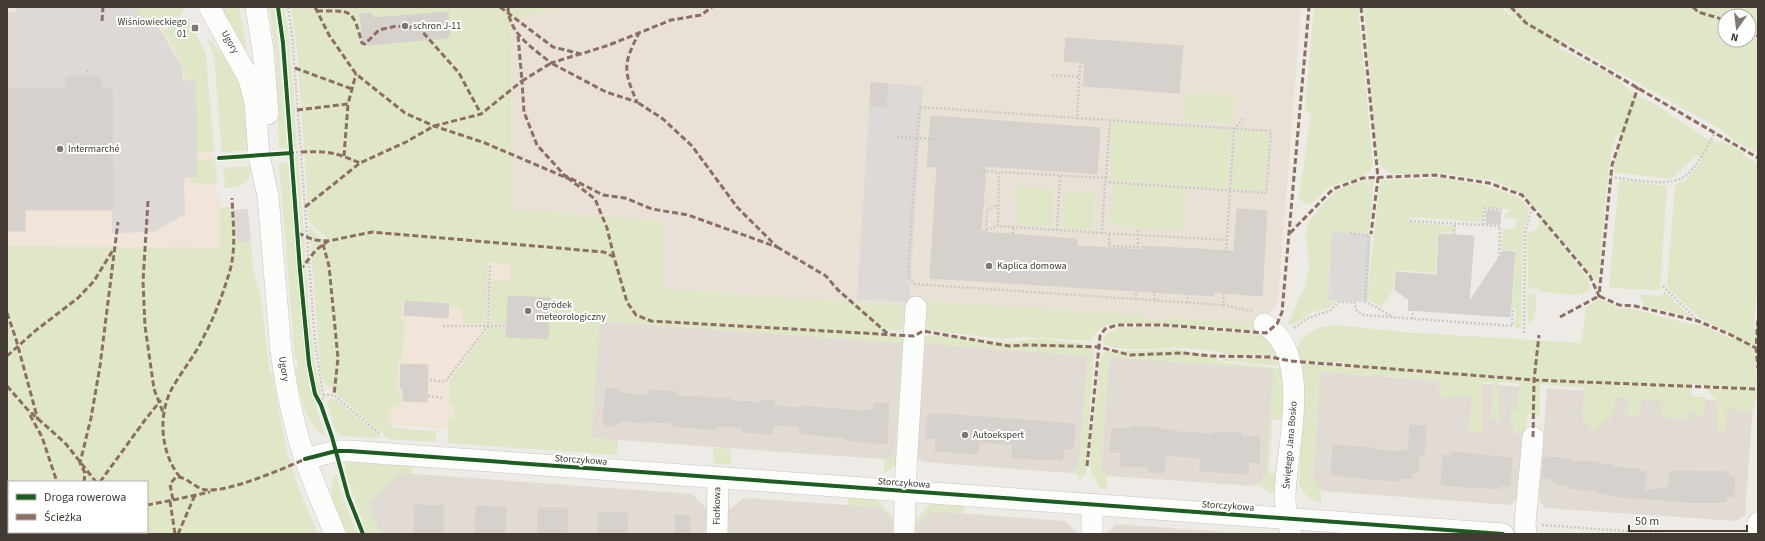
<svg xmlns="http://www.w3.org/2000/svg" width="1765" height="541" viewBox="0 0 1765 541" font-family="'Source Sans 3',sans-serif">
<rect width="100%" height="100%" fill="#eeeae6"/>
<g fill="#e2dbd3">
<path d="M599,321L902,343L895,453L888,459L866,458L591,438Z"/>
<path d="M924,343L1088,356L1079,466L1071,473L922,462L916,455Z"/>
<path d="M1109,357L1274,369L1266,475L1255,486L1107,476L1101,469Z"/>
<path d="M1320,372L1525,387L1518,497L1511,505L1323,491L1313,478Z"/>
<path d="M1547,388L1753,403L1745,515L1737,521L1545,508L1539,500Z"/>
<path d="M401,473L692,494L707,509L706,534H380L368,503Z"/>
<path d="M744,498L880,507L894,523V534H727L728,510Z"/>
<path d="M931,511L1066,521L1079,534H915V526Z"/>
<path d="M1116,524L1252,534H1106Z"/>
</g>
<g fill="#f1e4d9">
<path d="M7,7H149L200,73L220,207V248L7,246Z"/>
<path d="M333,244L604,261L591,438L387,425Z"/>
</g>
<path fill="#ded9d4" d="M248,209L251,242L237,243L234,210Z"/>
<path fill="#e9e1d5" d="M562,7H1301L1278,302L1258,330L662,289V221L512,209L511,20Z"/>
<g fill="#dfe7c6" fill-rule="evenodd">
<path d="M137,7H182L184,10L181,15L157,25L144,16L137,13Z"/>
<path d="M221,7H239L247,52Z"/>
<path d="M269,7H274L275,13L288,148H279L276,55Z"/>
<path d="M281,7H284L288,29L293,85L297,149H293L287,50Z"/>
<path d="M291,7H562L511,20L512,209L663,221V289L910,306L907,327L898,330L875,332L905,338L898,465C892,467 890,471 884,473L885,459H888L895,453L902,343L600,321L591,438L618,440L617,455L448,443V418H453L455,406L449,405L450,381L489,327L506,328V324L490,323L492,280H510L511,265L488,262L486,323H462V309L451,308V303L403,300L402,321L405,323L402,361L398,363L397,390L401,391V404L394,406L388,417L393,428L436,431V442L389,439L326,385L322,376L319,353L309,227L328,244L331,242L309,222L297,50Z"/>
<path d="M1314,7H1358L1373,164C1370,181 1346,179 1333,185C1322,190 1319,203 1305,204L1299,198L1311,114L1305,109Z"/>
<path d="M1364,7H1500L1527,29L1504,7H1758V151L1756,152L1735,141L1722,130L1565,42L1559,48L1615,77L1633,93L1655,104L1707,139L1732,145L1758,165V297L1756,299L1754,326L1758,327V397H1756L1753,412L1727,408L1726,431H1717L1718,402L1703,385L1692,384L1691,396L1706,397L1703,416L1690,412L1688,419L1660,417L1663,401L1642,398L1638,416L1626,415L1629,398H1616L1614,413L1594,431L1582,419L1584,388L1540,384V416L1528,413L1525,434H1514L1510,411L1517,408L1519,383L1498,382L1500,421L1491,418L1493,383L1483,382L1482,433L1469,430L1472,396L1440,397L1437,380L1320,372L1313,478L1323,491H1321V503C1310,499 1301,494 1299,482L1304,399L1302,363L1344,367V362C1329,362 1313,365 1300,359L1297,349L1301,340L1308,334L1321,327L1335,325L1403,332L1581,343L1586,307L1599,299L1618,308L1633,309L1688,324L1702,325L1730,338L1732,334L1700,318L1667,287L1675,185L1686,180L1703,159L1696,155L1671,179L1613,172L1621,134L1616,135L1609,164L1598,283L1553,229L1548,228L1588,278L1591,290L1579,295L1542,292L1539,289L1528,288L1527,234L1538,228L1542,213L1516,190L1491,180L1439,173L1396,174L1389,172L1383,168L1379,163L1377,156ZM1725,16H1749V40H1725Z"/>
<path d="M188,19L206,54L214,152H196V80L186,81C183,61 173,47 163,30Z"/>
<path d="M207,37L232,65L245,95L250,150L222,152L214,57Z"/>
<path d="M1185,93L1235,95L1234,123L1184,121Z"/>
<path d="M1113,121L1231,130L1227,189L1109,180Z"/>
<path d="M1236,130L1269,132L1265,191L1232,189Z"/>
<path d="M295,155H298L310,323L315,367L321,393L319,395L317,394L311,358Z"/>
<path d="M196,159H215L217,184L191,183L190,177H197Z"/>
<path d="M288,162L308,383L326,437C302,422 301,394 295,369H298L297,360L295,359L279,164Z"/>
<path d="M251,166C251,182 240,189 225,188L223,168Z"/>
<path d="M1440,178L1478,184L1502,191L1521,198L1529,208L1523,234L1521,328H1515L1516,308H1512L1516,250H1501L1503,229H1516V218H1505L1504,213H1509V209L1484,208L1482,222L1409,217V222L1454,226L1453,233L1439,232L1435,273L1395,270L1393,291L1381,307L1367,299L1380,180Z"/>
<path d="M1374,179L1369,234L1332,232L1328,300H1336L1329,308L1313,312L1294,324L1287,325L1305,286L1309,268L1306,233L1309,221L1336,190L1358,182Z"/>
<path d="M1619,180L1667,186L1660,290L1609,288Z"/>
<path d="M1113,183L1187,188L1184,231L1110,225Z"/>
<path d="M1017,187L1054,189L1052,227L1015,225Z"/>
<path d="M1065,190L1095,193L1092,230L1062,228Z"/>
<path d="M220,207H234L237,243L251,242L253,269L261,298L270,374L272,373L286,448L298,487L318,534H8L7,246L220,248ZM9,482H147V532H9Z"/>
<path d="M1664,291L1691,317L1643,305V300L1639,295L1663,296Z"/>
<path d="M1527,294L1536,295C1536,306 1537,318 1528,325Z"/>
<path d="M926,301L1143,315V319L1163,321L1164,318L1245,322L1264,331L1120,323C1103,324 1100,327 1090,341L1023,337L1003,339L928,330L922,326Z"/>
<path d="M1119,327H1165L1267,335L1282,358C1265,353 1253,357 1236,355C1219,353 1201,348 1184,348C1165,347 1119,353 1104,344L1103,340L1104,336Z"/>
<path d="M929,335L1006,342L1034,339L1053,340L1085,344L1094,349L1086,476H1082L1080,484L1078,475L1071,473L1079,466L1088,356L924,343L920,338Z"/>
<path d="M1176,350L1207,354L1226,363L1286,369L1283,420H1272L1269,473L1280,474L1276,494L1266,492L1267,489H1263V487L1257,484L1266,475L1273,369L1109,357L1101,469L1107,476L1106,490L1100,488L1095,477H1093L1090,467V454L1100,360L1102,353L1106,351Z"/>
<path d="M1271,358L1282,362L1284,366L1226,361L1221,359Z"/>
<path d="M333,398L336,399L382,438L342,436L336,432L326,401Z"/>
<path d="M713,448L731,449L730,465L714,463Z"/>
<path d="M354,459L412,462V474L401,473L368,503L380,534H367L345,471L346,463Z"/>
<path d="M336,473L342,496L357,534H346C337,512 325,497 336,473Z"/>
<path d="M848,495L875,497L894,519V523L880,507L848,505Z"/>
<path d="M933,501L965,502L964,513L931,512L915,526L916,520Z"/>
</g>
<g fill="#ddd9d6">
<path d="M16,7H137V13L149,19L159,28L182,67L183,81L196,80L197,177L184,178L185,214L154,232L112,233V88H101V76L66,89H7V13L16,12Z"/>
<path d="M871,82L923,86L909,302L857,299Z"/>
<path d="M1332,232L1371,234L1367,302L1328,300Z"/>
</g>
<g fill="#d6d1cd" stroke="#d6d1cc">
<path d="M448,12L450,34L447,38L368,45L363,41L360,14L372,13L373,18Z"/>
<path d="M1066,38L1183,46L1179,93L1083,86L1085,63L1064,61Z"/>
<path d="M66,76H101V88H112L113,210H25V231H7V89H66Z"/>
<path d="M871,83L888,84L886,107L870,106Z"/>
<path d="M931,116L1100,128L1097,174L986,166L981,232L1077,239V246L1142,250V246L1234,251L1237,209L1267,211L1262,296L1214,292V296L930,278L937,167L927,166Z"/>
<path d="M1487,210L1501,211L1500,224H1486Z"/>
<path d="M1439,234L1474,236L1469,302L1503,251L1515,252L1510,317L1408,310L1409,300L1395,290L1396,272L1437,275Z"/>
<path d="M508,296L550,298L548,339L506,337Z"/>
<path d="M405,301L449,304L448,318L404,315Z"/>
<path d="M401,364L428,365L427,402L403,401V389L400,388Z"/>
<path d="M606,388L620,389L619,393L648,396V390L677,392V396L732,399V401L760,403V400L774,401V406L802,408V406L862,411L873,410L874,403L889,404L887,444L845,440L846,438L799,433L800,426L773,425L772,434L742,432V427L716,426V430L673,426V423L645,421V423L623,421L612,426H606L603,421Z"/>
<path d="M928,414L946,415V414L1075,424L1073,449L1064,448L1063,460L1012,458L1013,445L1007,444L979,442L978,454L935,451L936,439L926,438Z"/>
<path d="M1410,425L1426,426L1424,455L1419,454L1418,473H1412V479L1400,478V480L1394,481L1331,475L1333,445L1373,448V450L1402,452V450H1408Z"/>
<path d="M1131,426L1159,428V429L1179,431L1178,432L1213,434V433H1227V432L1241,433V436L1260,437L1259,463L1249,462L1248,474L1200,471L1201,458L1177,456H1165L1164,473L1148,472V467L1120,466L1121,452H1110L1112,428L1131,429Z"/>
<path d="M1452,452L1512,458L1510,486H1500V489L1441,485L1443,455L1451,456Z"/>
<path d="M1544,457L1570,459V461L1599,462V464L1613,465V467L1639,469V471L1646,472L1644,491L1669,487L1670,471L1729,472L1728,476H1735L1733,497L1727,496L1726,502H1686L1611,496V494L1597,493V491L1576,489L1568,488L1569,485H1558V482H1551L1552,479L1542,478Z"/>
<path d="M415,505L443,506V533L414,534Z"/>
<path d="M476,506L506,507L505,534L475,533Z"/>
<rect x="538" y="508" width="29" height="26"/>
<path d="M598,512L628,513L627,534H598Z"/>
<path d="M675,515L690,516V534H675Z"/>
</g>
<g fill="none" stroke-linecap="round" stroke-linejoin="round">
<g stroke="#cac6c2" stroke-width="22">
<g id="minor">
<path d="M209,7L249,79L255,103L259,156L268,196L281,351C286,387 293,424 305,459C314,484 325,509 335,534"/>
<path d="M256,7L263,50L268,114"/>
<path d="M1264,324C1315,355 1285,450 1285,498C1285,510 1289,522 1291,534"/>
<path d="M305,459L336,451H349L1503,534"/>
<path d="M1092,504V534"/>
<path d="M717,534L718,478"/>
<path d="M904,534L906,470L916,307"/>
<path d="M1526,534L1525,523L1533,437"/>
<path d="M1757,534L1758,523"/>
</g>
</g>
<g stroke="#cccac6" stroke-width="2.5" stroke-dasharray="2 2" stroke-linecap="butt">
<path d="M288,7L292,34L315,342L323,395L321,405"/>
<path d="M1080,66L1077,118L1271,131L1266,193L1105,182L1102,233L1227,240"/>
<path d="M87,70L88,76"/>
<path d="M1052,75L1079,77"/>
<path d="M897,137L917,138L908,273L910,279L914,284L1223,305"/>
<path d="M934,139L917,138L920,107L1077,118"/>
<path d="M292,153L301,152"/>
<path d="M979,171L999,172"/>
<path d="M1611,177C1630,179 1666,187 1682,178C1696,170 1708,146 1715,132"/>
<path d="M1106,178L1110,121"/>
<path d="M1410,221L1500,226L1499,261"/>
<path d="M1483,225L1485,208L1502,209"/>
<path d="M986,230L998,226"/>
<path d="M1057,230L1060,175"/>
<path d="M983,232L986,230L987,210L998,205"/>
<path d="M1102,233L998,226L999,172L1106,178L1105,182"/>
<path d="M1350,233L1369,236L1365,301L1393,317"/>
<path d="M1013,234V227"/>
<path d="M1109,234V246L1138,247"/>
<path d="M1454,235L1455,224"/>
<path d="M1138,248V229"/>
<path d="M1226,253L1234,129L1243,119"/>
<path d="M1663,286L1698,321"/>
<path d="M1154,290L1155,301"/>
<path d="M1224,293L1223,305L1252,311"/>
<path d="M1136,299V291"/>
<path d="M1187,303L1188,294"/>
<path d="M1412,319L1413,310"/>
<path d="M443,326H505"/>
<path d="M1294,328L1306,319L1331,310L1338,302H1354L1357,311L1364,315L1512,326L1513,310"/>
<path d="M1524,333L1525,233L1532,207"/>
<path d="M430,380L445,382L488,326L490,265"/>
<path d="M323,395H334L380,434"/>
<path d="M428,396L444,398"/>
<path d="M1542,525L1668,534"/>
</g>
<use href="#minor" stroke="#fcfcfb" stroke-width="21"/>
<g stroke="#8d6e63" stroke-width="3" stroke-dasharray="6 3" stroke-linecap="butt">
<path d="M500,7L553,47L581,54L609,45L671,20L701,15L712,7"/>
<path d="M508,7C508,33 533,48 551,63L580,54"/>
<path d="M1361,7L1378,178L1371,234"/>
<path d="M1511,7L1526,23L1758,158"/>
<path d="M1693,7L1698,12L1725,20"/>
<path d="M317,11C353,11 352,8 362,43L365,44L379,30L396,26L419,28L459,73L481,114"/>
<path d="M102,21L103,7"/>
<path d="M1749,30L1758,36"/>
<path d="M518,36L522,81L551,63L606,92L637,102C623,70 623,64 639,33"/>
<path d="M295,68L352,89"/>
<path d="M297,110L348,104L356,74"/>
<path d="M301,152C329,151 334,152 360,163"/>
<path d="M344,156L348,104"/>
<path d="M148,201L143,281L145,326L154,389L164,415"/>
<path d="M305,207L360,163L406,142L434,126L481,114L522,81L524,112L537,145L567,178L485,143L434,126L405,113L356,74L329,35L315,7"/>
<path d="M298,233L314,240L328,241"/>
<path d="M1290,233L1333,189L1363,178L1435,175L1489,183L1522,195L1590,276L1599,296L1612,165L1638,87"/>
<path d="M323,244L329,266L338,358L334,395"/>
<path d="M777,247L826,276L838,290L888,334"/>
<path d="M614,257L607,228L595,199L564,175L603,195L625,198L652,209L688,215L777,247L737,207L692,146L663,119L637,102"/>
<path d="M300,270L316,250L328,241L372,232L604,252L614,257L627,302L636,315L651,321L914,336L923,331L1009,346L1030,345L1099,347L1130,355L1183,353L1211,356L1271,357L1290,361L1534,380L1758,389"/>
<path d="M7,313L16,339L38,420"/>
<path d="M1560,317L1599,296L1619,305L1635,306L1698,321L1729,334L1756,348"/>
<path d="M1758,320L1756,348L1758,368"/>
<path d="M7,356L35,331L78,298L94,281L113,250"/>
<path d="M7,386L27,409L66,444L96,482"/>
<path d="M30,415L42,437L57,482"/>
<path d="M1533,437L1534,380L1539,335"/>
<path d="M1087,466L1100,336L1105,329L1117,325H1164L1266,333L1277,324L1282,312L1309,7"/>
<path d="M180,477C160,453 157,412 174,385C184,368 196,354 204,336C214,318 222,296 228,277C237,251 233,224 232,198"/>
<path d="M84,482L85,473L80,463L91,418L100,366L118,222"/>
<path d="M100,482L145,420L161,400"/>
<path d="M173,500L210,492"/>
<path d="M170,501L175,534"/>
<path d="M147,505L173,500L170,484L176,477C188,477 194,488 206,490C229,492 283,469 305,459"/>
<path d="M62,534L64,532"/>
<path d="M178,534L195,495"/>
</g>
<g stroke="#fff" stroke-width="6">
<g id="cycleway">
<path d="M278,7L283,43L300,270L309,364L315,394L321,405L332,437L348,496L363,534"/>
<path d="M219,158L292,153"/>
<path d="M305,459L336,451H349L1503,534"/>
</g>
</g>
<use href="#cycleway" stroke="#1b5e20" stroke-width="4"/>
</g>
<g fill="#7f7872" stroke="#fff" stroke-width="1.5">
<circle cx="405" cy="26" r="4"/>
<rect x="191" y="24" width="8" height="8" rx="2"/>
<circle cx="60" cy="149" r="4"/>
<circle cx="989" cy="266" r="4"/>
<circle cx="528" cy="311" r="4"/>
<circle cx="965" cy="435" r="4"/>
</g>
<g text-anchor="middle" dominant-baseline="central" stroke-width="4" stroke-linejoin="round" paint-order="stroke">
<g font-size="10" fill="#433b33" stroke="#fff" text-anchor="start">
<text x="187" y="22" text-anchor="end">Wiśniowieckiego<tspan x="187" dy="12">01</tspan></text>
<text x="413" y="26">schron J-11</text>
<text x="68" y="149">Intermarché</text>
<text x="997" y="266">Kaplica domowa</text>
<text x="536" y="305">Ogródek<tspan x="536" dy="12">meteorologiczny</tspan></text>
<text x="973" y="435">Autoekspert</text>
</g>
<g font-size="10" fill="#433b33" stroke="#fff">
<text transform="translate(230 42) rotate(60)">Ugory</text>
<text transform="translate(284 369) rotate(81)">Ugory</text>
<text transform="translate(1290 445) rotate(-85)">Świętego Jana Bosko</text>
<text transform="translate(581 460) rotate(4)">Storczykowa</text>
<text transform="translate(904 483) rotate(4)">Storczykowa</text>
<text transform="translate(717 506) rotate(-89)">Fiołkowa</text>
<text transform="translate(1228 506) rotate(4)">Storczykowa</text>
</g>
</g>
<rect width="1765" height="541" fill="none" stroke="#433b33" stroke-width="16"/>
<rect x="8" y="481" width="140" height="52" fill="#ffffff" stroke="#b4b1ad"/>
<rect x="16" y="494" width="20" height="6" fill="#1b5e20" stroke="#b4b1ad"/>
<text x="44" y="501" font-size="12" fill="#433b33">Droga rowerowa</text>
<rect x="16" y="514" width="20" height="6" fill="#8d6e63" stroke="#b4b1ad"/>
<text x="44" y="521" font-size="12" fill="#433b33">Ścieżka</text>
<g transform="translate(1737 28) rotate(194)"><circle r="19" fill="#ffffff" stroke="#b4b1ad"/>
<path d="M0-3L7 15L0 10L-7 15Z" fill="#7f7872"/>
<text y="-6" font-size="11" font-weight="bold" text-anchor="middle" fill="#433b33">N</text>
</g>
<path d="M1629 525v6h118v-6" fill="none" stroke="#433b33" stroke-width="2"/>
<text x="1635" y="525" font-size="12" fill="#433b33" stroke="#ffffff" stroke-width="3" paint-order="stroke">50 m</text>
</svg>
